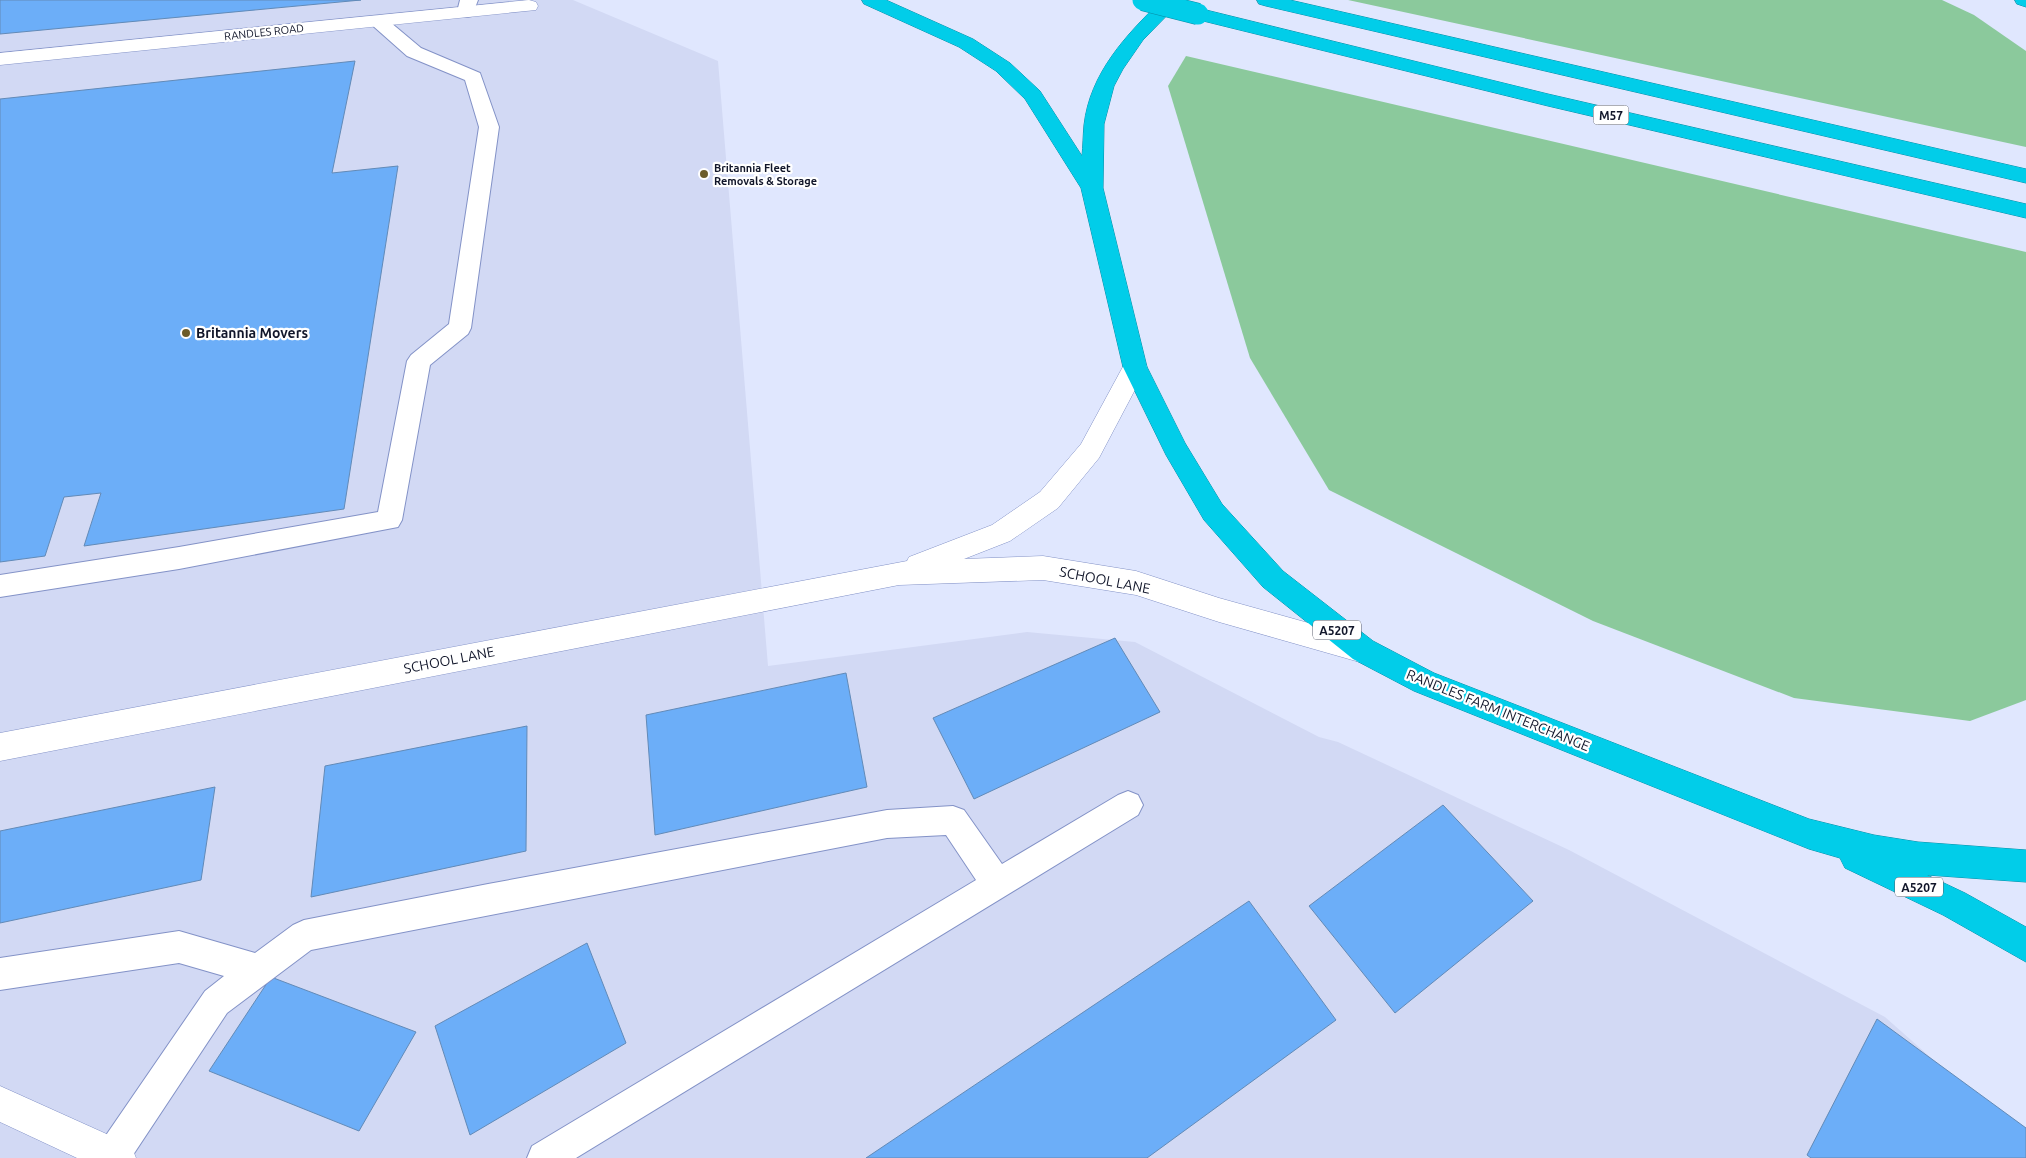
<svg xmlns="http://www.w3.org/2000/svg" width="2026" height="1158" viewBox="0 0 2026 1158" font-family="Ubuntu,sans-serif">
<rect width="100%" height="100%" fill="#e0e7fe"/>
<path fill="#d2d9f4" d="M0,0H573L718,61L768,666L1027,632L1135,642L1319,737L1338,742L1569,850L1885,1017L2026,1142V1158H0Z"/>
<g fill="#8bc99c">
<path d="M1348,0H1942L1974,15L2026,51V147Z"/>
<path d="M1186,56L2026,252V700L1970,721L1794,698L1593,621L1329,490L1250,358L1168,86Z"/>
</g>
<g fill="#6caef8" stroke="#628ab7">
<path d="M0,0H361L0,34Z"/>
<path d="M355,61L332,173L398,166L344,509L84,546L101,493L64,497L45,556L0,562V99Z"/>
<path d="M1115,638L1160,712L974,799L933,718Z"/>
<path d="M846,673L867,787L655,835L646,715Z"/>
<path d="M527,726L526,851L311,897L325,766Z"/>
<path d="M215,787L201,880L0,923V831Z"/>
<path d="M1443,805L1533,901L1395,1013L1309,906Z"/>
<path d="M1249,901L1336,1020L1147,1158H866Z"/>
<path d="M587,943L626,1043L470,1135L435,1026Z"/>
<path d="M271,977L416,1032L359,1131L209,1071Z"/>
<path d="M1877,1019L2026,1128V1158H1811L1807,1155Z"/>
</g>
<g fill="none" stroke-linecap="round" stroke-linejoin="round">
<g stroke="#8392c7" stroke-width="2">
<g id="lane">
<path d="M460,0H478L472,16L466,17L460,16L457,12Z"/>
<path d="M378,16L384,17L421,48L480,73L499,127L471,328L468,334L430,365L402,520L398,527L179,569L0,597V575L179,547L378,512L407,361L411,355L449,324L479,127L465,80L407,56L372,25L369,21L372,17Z"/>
<path d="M1128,791L1138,795L1143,805L1138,815L576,1158H527L532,1146L976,880L946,835L887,838L311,950L227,1013L131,1158H95V1156L100,1144L205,991L224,976L179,963L0,990V958L179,931L255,953L293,925L304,920L488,884L887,810L953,806L964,810L1002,864L1118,795Z"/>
</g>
</g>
<g stroke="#8392c7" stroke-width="1">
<g id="street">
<path d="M529,0L536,2L538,6L536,10L0,65V53Z"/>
<path d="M0,1086L131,1145L136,1158H77L0,1122Z"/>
</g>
</g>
<g stroke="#8392c7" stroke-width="1">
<path id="secondary" d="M1135,358L1144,361L1147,367L1099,458L1058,508L1010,541L964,559L1043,556L1136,571L1219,598L1373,641L1377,650L1373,659L1363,663L1219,622L1136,595L1043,580L899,585L0,761V733L907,561L909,557L992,525L1040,492L1081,444L1126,361Z"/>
</g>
<g stroke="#078da6" stroke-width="1">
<g id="highway">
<path d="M862,0H886L973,39L1010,63L1040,91L1082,156C1083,146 1083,136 1084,125C1090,73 1126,35 1162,0H1182L1143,40L1123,69L1114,86L1104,124L1103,188L1147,367L1185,443L1222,504L1283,571L1373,641L1434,673L1809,819L1874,835L1918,842L2026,850V882L1927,875L1965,893L2026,927V962L1943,915L1845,868L1840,858L1809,849L1414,691L1353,659L1263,587L1204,520L1166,455L1123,367L1081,188L1025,99L996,71L959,47L864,4Z"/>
<path d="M1257,0H1290L2026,169V183L1266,6L1259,4Z"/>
<path d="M2015,0H2026V7L2017,4Z"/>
<path d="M1198,8L1548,94L2026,204V218L1548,106L1191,18L1189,14L1191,10Z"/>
</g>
</g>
<use href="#lane" fill="#fff" fill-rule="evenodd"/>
<use href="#street" fill="#fff" fill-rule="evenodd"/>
<use href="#secondary" fill="#fff" fill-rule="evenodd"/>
<use href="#highway" fill="#01cde9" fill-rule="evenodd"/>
<g stroke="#078da6" stroke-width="22" stroke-linecap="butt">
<path id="highway-bridge" d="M1143,0L1198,14"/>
</g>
<use href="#highway-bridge" stroke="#01cde9" stroke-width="21"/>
</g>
<g fill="#6c5c2a" stroke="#fff" stroke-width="2">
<circle cx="704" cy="174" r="5"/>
<circle cx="186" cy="333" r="5"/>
</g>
<g text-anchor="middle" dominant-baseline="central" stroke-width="4.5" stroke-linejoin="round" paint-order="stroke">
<g font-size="11" fill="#11162a" stroke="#fff">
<text transform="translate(264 32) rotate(-6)">RANDLES ROAD</text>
</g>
<g font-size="11" font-weight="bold" fill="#11162a" stroke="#fff" text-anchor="start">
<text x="714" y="168">Britannia Fleet<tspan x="714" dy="13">Removals &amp; Storage</tspan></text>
</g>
<g fill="#fff" stroke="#585c6a" stroke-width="1">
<rect x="1593.5" y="105.5" width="35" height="19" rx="4"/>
<rect x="1313" y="620.5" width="48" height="19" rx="4"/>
<rect x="1895" y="877.5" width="48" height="19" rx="4"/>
</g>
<g font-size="12" font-weight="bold" fill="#11162a">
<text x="1611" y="115">M57</text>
<text x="1337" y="630">A5207</text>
<text x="1919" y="887">A5207</text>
</g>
<g font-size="14" font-weight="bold" fill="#11162a" stroke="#fff" text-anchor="start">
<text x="196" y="333">Britannia Movers</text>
</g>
<g font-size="14" fill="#11162a" stroke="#fff">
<text transform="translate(1105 580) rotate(11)">SCHOOL LANE</text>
<text transform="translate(449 660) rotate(-11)">SCHOOL LANE</text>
<text transform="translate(1498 710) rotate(22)">RANDLES FARM INTERCHANGE</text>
</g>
</g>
</svg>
